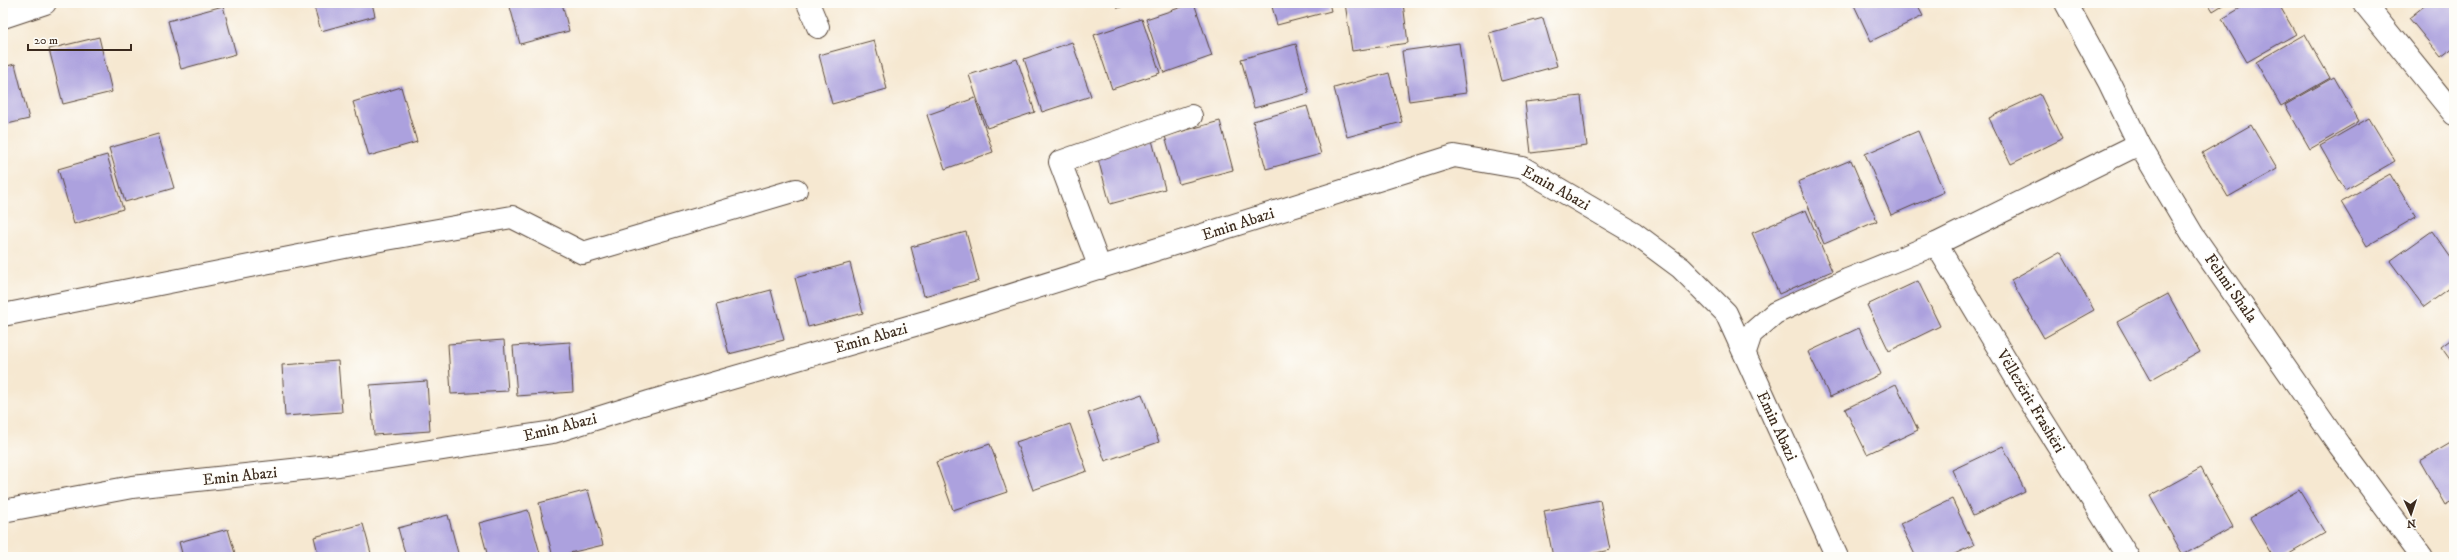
<svg xmlns="http://www.w3.org/2000/svg" width="2457" height="560" viewBox="0 0 2457 560" font-family="'IM FELL DW Pica',serif">
<rect width="100%" height="100%" fill="#fdfcf7"/>
<filter id="ink" filterUnits="userSpaceOnUse"><feTurbulence type="fractalNoise" baseFrequency=".025" numOctaves="2"/><feDisplacementMap in="SourceGraphic" scale="8" xChannelSelector="R" yChannelSelector="G"/><feConvolveMatrix kernelMatrix="1 2 1 2 8 2 1 2 1" color-interpolation-filters="sRGB"/></filter>
<filter id="wash" filterUnits="userSpaceOnUse"><feTurbulence type="fractalNoise" baseFrequency=".012" numOctaves="4" result="noise"/><feDisplacementMap in="SourceGraphic" scale="16" xChannelSelector="R" yChannelSelector="G"/><feGaussianBlur stdDeviation="0.9" result="paint"/><feColorMatrix in="noise" values="0 0 0 0 0 0 0 0 0 0 0 0 0 0 0 0 0 1.4 0 .05"/><feComposite in="paint" operator="in"/></filter>
<g filter="url(#wash)">
<rect width="100%" height="100%" fill="#f6e8d1"/>
<g id="blocks">
<g fill="#aca1de">
<path d="M313,3H372L375,16L321,31Z"/>
<path d="M509,3H562L569,31L520,44Z"/>
<path d="M1117,3H1132L1118,8Z"/>
<path d="M1194,3L1212,56L1164,73L1146,19Z"/>
<path d="M1271,3H1329L1331,11L1277,25Z"/>
<path d="M1345,3H1403L1408,43L1352,51Z"/>
<path d="M1853,3H1916L1923,16L1871,41Z"/>
<path d="M2208,3H2226L2213,11Z"/>
<path d="M2249,3H2278L2296,34L2247,62L2222,19Z"/>
<path d="M2428,3H2454V47L2441,57L2409,18Z"/>
<path d="M223,6L236,54L181,69L168,21Z"/>
<path d="M1543,18L1557,66L1502,81L1489,33Z"/>
<path d="M1142,19L1160,73L1112,89L1094,35Z"/>
<path d="M2305,34L2330,78L2281,106L2256,62Z"/>
<path d="M99,37L112,92L63,104L49,49Z"/>
<path d="M874,40L887,89L832,104L819,55Z"/>
<path d="M1072,42L1091,96L1042,112L1024,59Z"/>
<path d="M1459,43L1466,93L1409,101L1402,51Z"/>
<path d="M1296,44L1309,93L1254,108L1241,59Z"/>
<path d="M1017,59L1035,112L987,128L969,75Z"/>
<path d="M15,64L29,119L3,125V67Z"/>
<path d="M1389,73L1402,122L1347,137L1334,88Z"/>
<path d="M2334,77L2359,121L2310,149L2285,105Z"/>
<path d="M401,87L417,142L369,156L353,102Z"/>
<path d="M2040,94L2062,139L2011,164L1989,118Z"/>
<path d="M1581,96L1587,146L1531,153L1525,102Z"/>
<path d="M975,98L993,152L945,169L927,115Z"/>
<path d="M1307,106L1321,154L1266,169L1253,121Z"/>
<path d="M2369,118L2395,161L2345,190L2320,146Z"/>
<path d="M1220,121L1233,170L1179,184L1165,136Z"/>
<path d="M2251,125L2277,169L2228,197L2202,153Z"/>
<path d="M1918,131L1944,192L1891,215L1865,154Z"/>
<path d="M158,134L174,188L125,202L109,148Z"/>
<path d="M1152,140L1165,189L1110,204L1097,155Z"/>
<path d="M107,155L123,209L74,224L58,169Z"/>
<path d="M1851,160L1877,221L1824,244L1798,182Z"/>
<path d="M2390,174L2416,217L2367,246L2341,202Z"/>
<path d="M1806,210L1832,271L1779,294L1752,233Z"/>
<path d="M2432,231L2454,262V285L2424,307L2390,261Z"/>
<path d="M966,232L979,281L924,296L911,247Z"/>
<path d="M2061,252L2094,310L2044,338L2011,280Z"/>
<path d="M850,263L863,313L808,327L795,278Z"/>
<path d="M1918,281L1940,326L1889,351L1867,305Z"/>
<path d="M771,290L784,340L729,354L716,305Z"/>
<path d="M2168,294L2200,352L2150,380L2117,322Z"/>
<path d="M1859,328L1881,374L1830,397L1808,352Z"/>
<path d="M2454,337V365L2441,347Z"/>
<path d="M504,340L508,391L451,394L448,344Z"/>
<path d="M570,342L573,392L517,396L513,346Z"/>
<path d="M338,361L342,412L285,416L282,365Z"/>
<path d="M427,381L430,431L374,435L370,385Z"/>
<path d="M1896,384L1918,430L1867,454L1845,409Z"/>
<path d="M1142,394L1159,442L1105,461L1088,413Z"/>
<path d="M1070,424L1087,471L1033,490L1016,442Z"/>
<path d="M2454,441V500L2445,505L2420,461Z"/>
<path d="M990,444L1007,492L953,510L936,462Z"/>
<path d="M2003,446L2025,491L1973,516L1952,470Z"/>
<path d="M2201,468L2233,527L2183,555L2150,496Z"/>
<path d="M588,490L603,545L553,557L539,503Z"/>
<path d="M2299,490L2325,533L2284,557H2273L2250,518Z"/>
<path d="M1952,499L1974,545L1948,557H1916L1900,524Z"/>
<path d="M1600,500L1610,550L1576,557H1553L1544,511Z"/>
<path d="M528,510L541,557H488L479,523Z"/>
<path d="M448,515L459,557H406L398,528Z"/>
<path d="M363,524L372,557H319L314,537Z"/>
<path d="M228,529L236,557H183L179,542Z"/>
</g>
</g>
</g>
<g filter="url(#ink)">
<use href="#blocks" fill-opacity="0" stroke="#574639" stroke-width="1"/>
<g fill="none" stroke-linecap="round" stroke-linejoin="round">
<g stroke="#574639" stroke-width="24">
<g id="street">
<path d="M808,3L818,27"/>
<path d="M2066,3L2109,82L2139,144L2193,235L2339,445L2422,557"/>
<path d="M2364,3L2454,114"/>
<path d="M3,17L45,3"/>
<path d="M1936,244L2024,391L2128,557"/>
<path d="M1100,268L1060,162L1191,116"/>
<path d="M3,315L375,241L512,217L583,253L796,190"/>
<path d="M1745,352L1751,334L1775,313L1847,280L1936,244L2139,144"/>
<path d="M3,511L132,487L339,465L553,432L649,402L932,320L1454,156L1523,168L1634,233L1681,268L1726,313L1837,557"/>
</g>
</g>
<use href="#street" stroke="#fff" stroke-width="22"/>
</g>
</g>
<g text-anchor="middle" dominant-baseline="central" stroke-width="3" stroke-linejoin="round" paint-order="stroke">
<g font-size="16" fill="#3b2a1e" stroke="#fdfcf7">
<text transform="translate(1556 188) rotate(29)">Emin Abazi</text>
<text transform="translate(1238 224) rotate(-18)">Emin Abazi</text>
<text transform="translate(2231 288) rotate(55)">Fehmi Shala</text>
<text transform="translate(871 338) rotate(-16)">Emin Abazi</text>
<text transform="translate(2031 401) rotate(59)">Vëllezërit Frashëri</text>
<text transform="translate(1777 426) rotate(65)">Emin Abazi</text>
<text transform="translate(560 427) rotate(-14)">Emin Abazi</text>
<text transform="translate(240 476) rotate(-6)">Emin Abazi</text>
</g>
</g>
<rect width="2457" height="560" fill="none" stroke="#fdfcf7" stroke-width="16"/>
<g transform="translate(2411 514) rotate(177)" stroke="#fdfcf7" stroke-width="3" paint-order="stroke">
<path d="M0-3L7 15L0 10L-7 15Z" fill="#3b2a1e"/>
<text y="-6" font-size="11" font-weight="bold" text-anchor="middle" fill="#3b2a1e">N</text>
</g>
<path d="M28 44v6h103v-6" fill="none" stroke="#3b2a1e" stroke-width="2"/>
<text x="34" y="44" font-size="12" fill="#3b2a1e" stroke="#fdfcf7" stroke-width="3" paint-order="stroke">20 m</text>
</svg>
